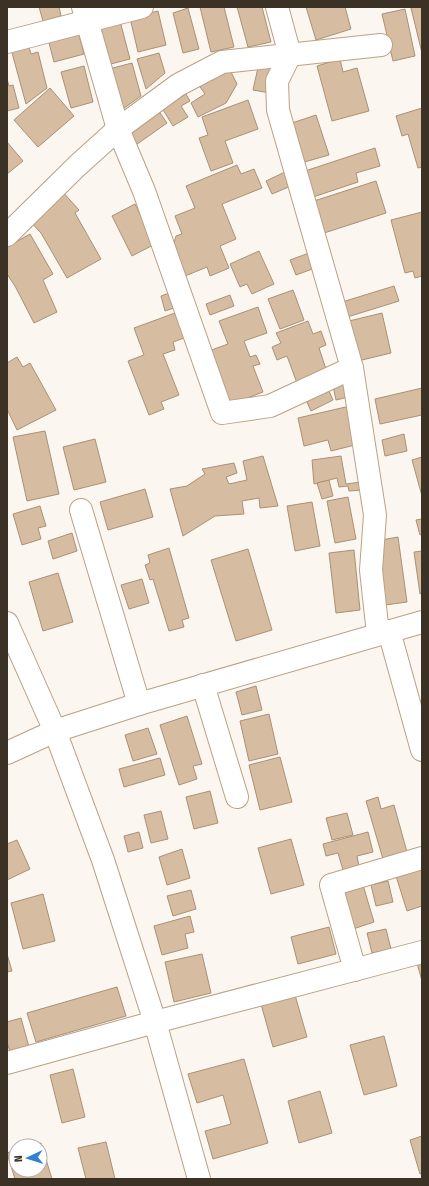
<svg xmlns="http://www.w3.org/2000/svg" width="429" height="1186" viewBox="0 0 429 1186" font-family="'Fira Sans Condensed',sans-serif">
<rect width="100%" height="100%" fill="#fbf6f0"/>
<g fill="#d6bca0" stroke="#aa9175">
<path d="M39,7H59L61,16L43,21Z"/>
<path d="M200,7H224L234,47L211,52Z"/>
<path d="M237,7H262L271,42L248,47Z"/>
<path d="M306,7H345L351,29L316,40Z"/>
<path d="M414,7H422V53L411,8Z"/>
<path d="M188,8L199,49L183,53L173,13Z"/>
<path d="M405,9L415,56L393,61L382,14Z"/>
<path d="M158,11L166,45L138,52L130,18Z"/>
<path d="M120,21L130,59L107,65L96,27Z"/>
<path d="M78,31L84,54L54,62L48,39Z"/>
<path d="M28,44L31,54L38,52L47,88L26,104L11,49Z"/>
<path d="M159,53L165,73L146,89L137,59Z"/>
<path d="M340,59L343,72L357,68L369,111L332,121L317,66Z"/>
<path d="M132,63L141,96L120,111L109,69Z"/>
<path d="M259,63L276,67L270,93L253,90Z"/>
<path d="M84,66L93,102L71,108L61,72Z"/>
<path d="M230,70L237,84L226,103L198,117L191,103L205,94L198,84Z"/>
<path d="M7,79L9,86L13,85L19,108L7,111Z"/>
<path d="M50,88L74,116L38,147L14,120Z"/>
<path d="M186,94L190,101L181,106L188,117L173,126L162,108Z"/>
<path d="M248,100L258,129L225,141L233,163L211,171L199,138L208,135L202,117Z"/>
<path d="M422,108V167L418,168L408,134L402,136L396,116Z"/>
<path d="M158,110L167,123L133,147L124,134Z"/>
<path d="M316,115L329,155L301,163L289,124Z"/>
<path d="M7,142L23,161L7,174Z"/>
<path d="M375,148L380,166L356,173L358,182L313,197L305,171Z"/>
<path d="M237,165L241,174L254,169L262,188L222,204L236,239L220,246L229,268L210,276L207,267L185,276L173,247L176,236L182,234L175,216L195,208L186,186Z"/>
<path d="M285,172L291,186L272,194L266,181Z"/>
<path d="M376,181L386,213L321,234L311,202Z"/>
<path d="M61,190L79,210L75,213L101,259L67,278L41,233L29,220Z"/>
<path d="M135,204L155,244L132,256L112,216Z"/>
<path d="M422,212V276L415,278L413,271L405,273L391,220Z"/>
<path d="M30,234L53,274L43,280L57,312L34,323L15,286L7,274V247Z"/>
<path d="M259,251L274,284L252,294L247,284L240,287L230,264Z"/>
<path d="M309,253L315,268L296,275L290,260Z"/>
<path d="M394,286L399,301L344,318L339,303Z"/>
<path d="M293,290L304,320L280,329L268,299Z"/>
<path d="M175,291L180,306L165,311L161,296Z"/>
<path d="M230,295L234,306L210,315L206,304Z"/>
<path d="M258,307L267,333L244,341L250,357L256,355L260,364L253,366L263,392L224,407L206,352L228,344L219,321Z"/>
<path d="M175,313L184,338L173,342L175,350L163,354L179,395L161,402L164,409L149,415L128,361L144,355L134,328Z"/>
<path d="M382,313L391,353L358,361L349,321Z"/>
<path d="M308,321L313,334L321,331L326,345L319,348L327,372L297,383L287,356L277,360L272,347L281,343L276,333Z"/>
<path d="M17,357L23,367L30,363L56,410L17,430L7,409V363Z"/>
<path d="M350,382L353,396L336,400L333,386Z"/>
<path d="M422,388V415L380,424L375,399Z"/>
<path d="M328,389L333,400L311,411L306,400Z"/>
<path d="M350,406L359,444L331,451L328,440L304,446L298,418Z"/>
<path d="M45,431L59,494L27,501L13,437Z"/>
<path d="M404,434L407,451L385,456L382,440Z"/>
<path d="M95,439L106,482L74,490L63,447Z"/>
<path d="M263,456L278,506L260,508L259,498L242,501L244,514L215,516L183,536L170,489L187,486L205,474L202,469L234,463L237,473L226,477L229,484L247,480L243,461Z"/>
<path d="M341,456L346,484L361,482L362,490L349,491L348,486L339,487L337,478L314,484L312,460Z"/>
<path d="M422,457V496L412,460Z"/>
<path d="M329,480L333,496L322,499L317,483Z"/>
<path d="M145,489L153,517L108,530L100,502Z"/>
<path d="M348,497L356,539L335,543L327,501Z"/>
<path d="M312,502L320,546L295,551L287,506Z"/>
<path d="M40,506L46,526L38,528L41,539L22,545L13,514Z"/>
<path d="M422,519V534L420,535L416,520Z"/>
<path d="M72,533L77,551L53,559L48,541Z"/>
<path d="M398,537L407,602L385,605L376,541Z"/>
<path d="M169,548L189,618L182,620L184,627L169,631L153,579L150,580L145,565L150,563L148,555Z"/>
<path d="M248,549L272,630L236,641L211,560Z"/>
<path d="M354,550L360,610L336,613L329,553Z"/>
<path d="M422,551V593L420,594L414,552Z"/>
<path d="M58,573L73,622L43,631L29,582Z"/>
<path d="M142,579L149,603L129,609L121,585Z"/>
<path d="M256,686L262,710L242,715L236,692Z"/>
<path d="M269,714L278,754L249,761L240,721Z"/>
<path d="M187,716L202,764L193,766L197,779L179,785L160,725Z"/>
<path d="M148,728L157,754L133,761L125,735Z"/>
<path d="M280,757L292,802L260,810L249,765Z"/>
<path d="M160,758L165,775L124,787L119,769Z"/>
<path d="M210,791L218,823L194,829L186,797Z"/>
<path d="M378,797L381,809L394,805L407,852L383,859L366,801Z"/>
<path d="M161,811L168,839L151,843L144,815Z"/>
<path d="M347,813L353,835L332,840L326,818Z"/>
<path d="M139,832L143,848L128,852L124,836Z"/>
<path d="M368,832L373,852L357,856L359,866L343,870L338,853L326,856L323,844Z"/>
<path d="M291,839L304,885L271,894L258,848Z"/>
<path d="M17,840L30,869L7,880V844Z"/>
<path d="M182,849L190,878L167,885L159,857Z"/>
<path d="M422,868V906L407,911L396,876Z"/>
<path d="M388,881L393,902L376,906L371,885Z"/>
<path d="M363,885L374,922L350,930L339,893Z"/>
<path d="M191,890L196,909L173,916L167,896Z"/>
<path d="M43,894L55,941L23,949L11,903Z"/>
<path d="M190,916L194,932L185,934L188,948L162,955L154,926Z"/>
<path d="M329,927L336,954L298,964L291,937Z"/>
<path d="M386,929L391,949L372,953L367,933Z"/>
<path d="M7,954L12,971L7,972Z"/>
<path d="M202,954L211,993L174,1002L165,962Z"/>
<path d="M422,961V981L417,963Z"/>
<path d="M117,987L126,1016L36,1042L27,1013Z"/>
<path d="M295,995L307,1037L273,1047L261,1004Z"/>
<path d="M21,1018L29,1047L10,1052L7,1042V1022Z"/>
<path d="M384,1036L397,1086L364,1095L350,1045Z"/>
<path d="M244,1059L268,1143L213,1159L205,1131L231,1124L223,1095L197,1103L188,1074Z"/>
<path d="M73,1069L85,1117L62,1123L50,1075Z"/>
<path d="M320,1091L332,1133L299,1143L288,1101Z"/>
<path d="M422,1136V1173L420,1174L410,1140Z"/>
<path d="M106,1142L115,1179H86L78,1148Z"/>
<path d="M41,1143L52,1179H15L7,1153L16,1150V1170H40V1146H30Z"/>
</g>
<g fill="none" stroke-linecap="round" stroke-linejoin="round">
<g stroke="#baa185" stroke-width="24">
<g id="minor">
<path d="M83,7L118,129L144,191L222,413L270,406L352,368"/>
<path d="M277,7L290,55L277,81L278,110L352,368L375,515L371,570L378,634"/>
<path d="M7,42L142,7"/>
<path d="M7,235L77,166L118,129L178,85L222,62L381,45"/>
<path d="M81,510L139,704"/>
<path d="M389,631L422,750"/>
<path d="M203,685L237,797"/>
<path d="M355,970L331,885L422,858"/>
<path d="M7,1063L155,1022L422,952"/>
</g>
</g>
<g stroke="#baa185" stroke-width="24">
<g id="tertiary">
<path d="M7,623L55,731L103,860L155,1022L199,1179"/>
<path d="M7,753L55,731L139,704L422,622"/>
</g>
</g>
<use href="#minor" stroke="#fff" stroke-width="22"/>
<use href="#tertiary" stroke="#fff" stroke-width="22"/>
</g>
<rect width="429" height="1186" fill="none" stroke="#3b3125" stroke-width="16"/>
<g transform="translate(28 1158) rotate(266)"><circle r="19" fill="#ffffff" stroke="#b1ada8"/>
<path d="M0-3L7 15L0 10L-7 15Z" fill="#2e82d0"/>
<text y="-6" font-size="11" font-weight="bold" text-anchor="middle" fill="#3b3125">N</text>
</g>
</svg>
